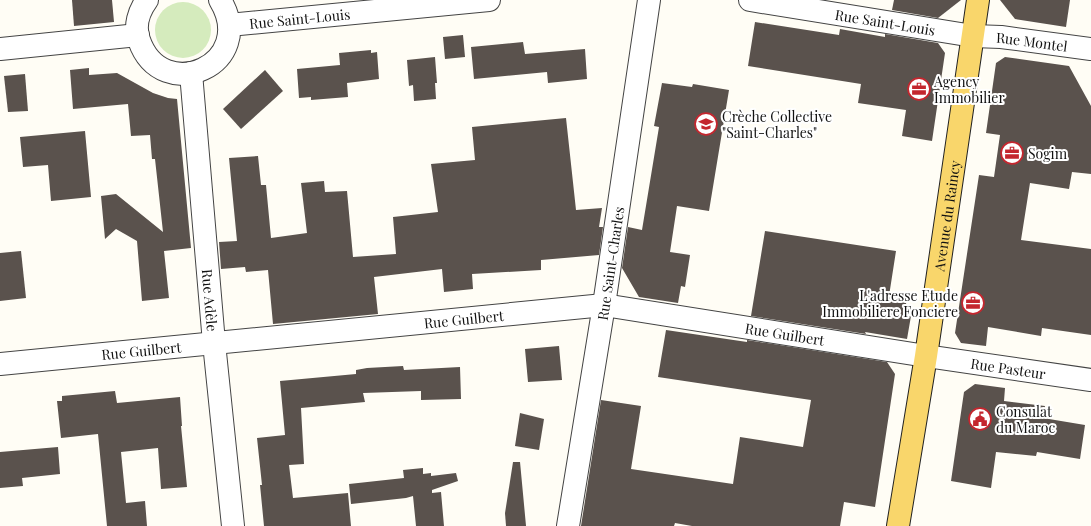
<svg xmlns="http://www.w3.org/2000/svg" width="1091" height="526" viewBox="0 0 1091 526" font-family="'Playfair Display',serif">
<rect width="100%" height="100%" fill="#fffdf5"/>
<circle fill="#d5ebbd" cx="183" cy="30" r="28"/>
<g fill="#5a524d">
<path d="M72,0H112L114,22L74,26Z"/>
<path d="M894,0H961L938,18L892,10Z"/>
<path d="M1000,0H1070L1066,27L1015,19Z"/>
<path d="M755,22L839,35L840,29L885,37V34L938,43L945,53L932,141L902,136L906,110L858,103L861,84L748,66Z"/>
<path d="M463,35L465,57L445,59L443,37Z"/>
<path d="M523,42L525,54L585,49L587,79L548,83L547,72L474,79L471,47Z"/>
<path d="M371,50V53L377,52L379,79L347,83L348,97L311,100V97L299,98L297,69L340,65L339,53Z"/>
<path d="M435,57L437,83H435L436,99L414,101L413,85L409,86L407,60Z"/>
<path d="M1005,57L1069,66L1091,106V174L1072,172L1069,189L1030,183L1021,240L1091,249V335L1042,328L1041,336L988,327L986,346L961,343L955,333L979,175L994,177L1000,135L986,133L996,63Z"/>
<path d="M89,68V75L117,73L153,93L168,98L177,99L191,248L164,251L169,298L142,301L137,241L116,229L105,239L101,196L116,194L163,232L155,159H152L150,135L131,136L128,104L73,109L70,70Z"/>
<path d="M265,70L283,91L241,129L223,109Z"/>
<path d="M25,74L28,111L8,112L4,76Z"/>
<path d="M662,83L692,87L693,84L729,90L709,211L677,206L670,252L690,255L685,287L681,286L678,303L639,297L622,268L628,227L642,230L659,127L654,126Z"/>
<path d="M566,118L576,210L602,208L599,227H603L599,255L541,260V270L472,274L473,289L444,292L442,269L374,277L378,314L273,324L268,270L246,272L245,267L221,269L219,242L237,241L229,158L258,156L261,185H266L271,238L307,233L301,183L324,181L325,192L347,191L353,257L396,254L393,217L438,212L431,164L475,160L472,127Z"/>
<path d="M85,131L91,197L51,201L48,165L23,167L20,137Z"/>
<path d="M765,231L896,251L889,296L907,298L904,316H911L907,339L865,332L866,334L751,316Z"/>
<path d="M21,251L26,298L0,301V253Z"/>
<path d="M666,330L747,342V340L887,362L895,374L875,507L844,502L840,526H692L675,523L674,526H581L601,400L641,406L631,469L733,484L740,437L803,447L811,400L658,377Z"/>
<path d="M559,346L562,380L528,382L525,349Z"/>
<path d="M403,366L404,370L460,367L461,399L421,400V391L363,393L365,402L301,408L304,464L289,465L293,498L348,493L351,526H264L260,485H262L257,438L285,435L280,381L356,374V370L367,368Z"/>
<path d="M975,384L1005,388L1004,401L1045,406L1043,418L1085,425L1080,459L1037,452L1036,456L996,452L991,488L951,481L964,392Z"/>
<path d="M115,391L117,403L180,397L182,426H181L187,487L161,489L158,448L121,452L126,503L145,501L147,526H107L98,434L61,438L57,401H62V396Z"/>
<path d="M520,413L544,419L539,450L515,446Z"/>
<path d="M58,447L60,474L22,478L23,486L0,488V452Z"/>
<path d="M513,462H520L526,526H506L505,513Z"/>
<path d="M423,468V474L431,473V476L456,473L458,481L432,490V493L441,492L444,526H416L413,496L406,498L351,504L349,484L404,478L403,470Z"/>
</g>
<g fill="none" stroke-linecap="round" stroke-linejoin="round">
<g stroke="#444" stroke-width="24">
<g id="minor">
<path d="M147,0C139,11 134,26 139,40C162,107 259,64 220,0"/>
<path id="s1" d="M750,0L973,36L1001,37L1091,49"/>
<path id="s2" d="M229,25L489,0"/>
<path d="M0,49L138,35"/>
<path id="s3" d="M191,73L214,343L233,526"/>
<path id="s4" d="M0,364L604,305L926,356L1091,380"/>
<path id="s5" d="M568,526L604,305L649,0"/>
</g>
</g>
<g stroke="#222" stroke-width="24">
<g id="major">
<path id="s6" d="M898,526L926,356L978,0"/>
</g>
</g>
<use href="#minor" stroke="#fff" stroke-width="22"/>
<use href="#major" stroke="#f9d66b" stroke-width="22"/>
</g>
<defs>
<g id="office-ring" transform="scale(1.15)"><circle r="9.5" fill="#fff" stroke="#c4262e" stroke-width="1.5"/><path d="M-6-3h4V-5.5h4V-3h4V5H-6ZM-1-4.5V-3h2v-1.5ZM-6 0V1H6V0Z" fill="#c4262e"/></g>
<g id="school-ring" transform="scale(1.15)"><circle r="9.5" fill="#fff" stroke="#c4262e" stroke-width="1.5"/><path d="M0-5L7-2L0 1L-7-2ZM-4 1L0 2.5L4 1V4Q0 6-4 4Z" fill="#c4262e"/></g>
<g id="civic-ring" transform="scale(1.15)"><circle r="9.5" fill="#fff" stroke="#c4262e" stroke-width="1.5"/><path d="M-.6-6.5H3V-4.5H.6V-3L4-1V1h2V6H-6V1h2V-1L-.6-3ZM-1.2 2.5V6h2.4V2.5Z" fill="#c4262e"/></g>
</defs>
<g fill-rule="evenodd">
<use href="#office-ring" x="919" y="89"/>
<use href="#school-ring" x="706" y="124"/>
<use href="#office-ring" x="1012" y="153"/>
<use href="#office-ring" x="973" y="303"/>
<use href="#civic-ring" x="980" y="419"/>
</g>
<g text-anchor="middle" dominant-baseline="central" stroke-width="4" stroke-linejoin="round" paint-order="stroke">
<g font-size="14" fill="#111" stroke="#fff">
<text stroke="none"><textPath href="#s2" startOffset="71">Rue Saint-Louis</textPath></text>
<text stroke="none"><textPath href="#s1" startOffset="137">Rue Saint-Louis</textPath></text>
<text stroke="none"><textPath href="#s1" startOffset="285">Rue Montel</textPath></text>
<text stroke="none"><textPath href="#s6" startOffset="314">Avenue du Raincy</textPath></text>
<text stroke="none"><textPath href="#s5" startOffset="266">Rue Saint-Charles</textPath></text>
<text stroke="none"><textPath href="#s3" startOffset="228">Rue Adèle</textPath></text>
<text stroke="none"><textPath href="#s4" startOffset="466">Rue Guilbert</textPath></text>
<text stroke="none"><textPath href="#s4" startOffset="790">Rue Guilbert</textPath></text>
<text stroke="none"><textPath href="#s4" startOffset="142">Rue Guilbert</textPath></text>
<text stroke="none"><textPath href="#s4" startOffset="1016">Rue Pasteur</textPath></text>
</g>
<g font-size="14" fill="#111" stroke="#fff" text-anchor="start">
<text x="934" y="81">Agency<tspan x="934" dy="16">Immobilier</tspan></text>
<text x="722" y="116">Crèche Collective<tspan x="722" dy="16">"Saint-Charles"</tspan></text>
<text x="1028" y="153">Sogim</text>
<text x="958" y="295" text-anchor="end">L'adresse Etude<tspan x="958" dy="16">Immobiliere Fonciere</tspan></text>
<text x="996" y="411">Consulat<tspan x="996" dy="16">du Maroc</tspan></text>
</g>
</g>
</svg>
